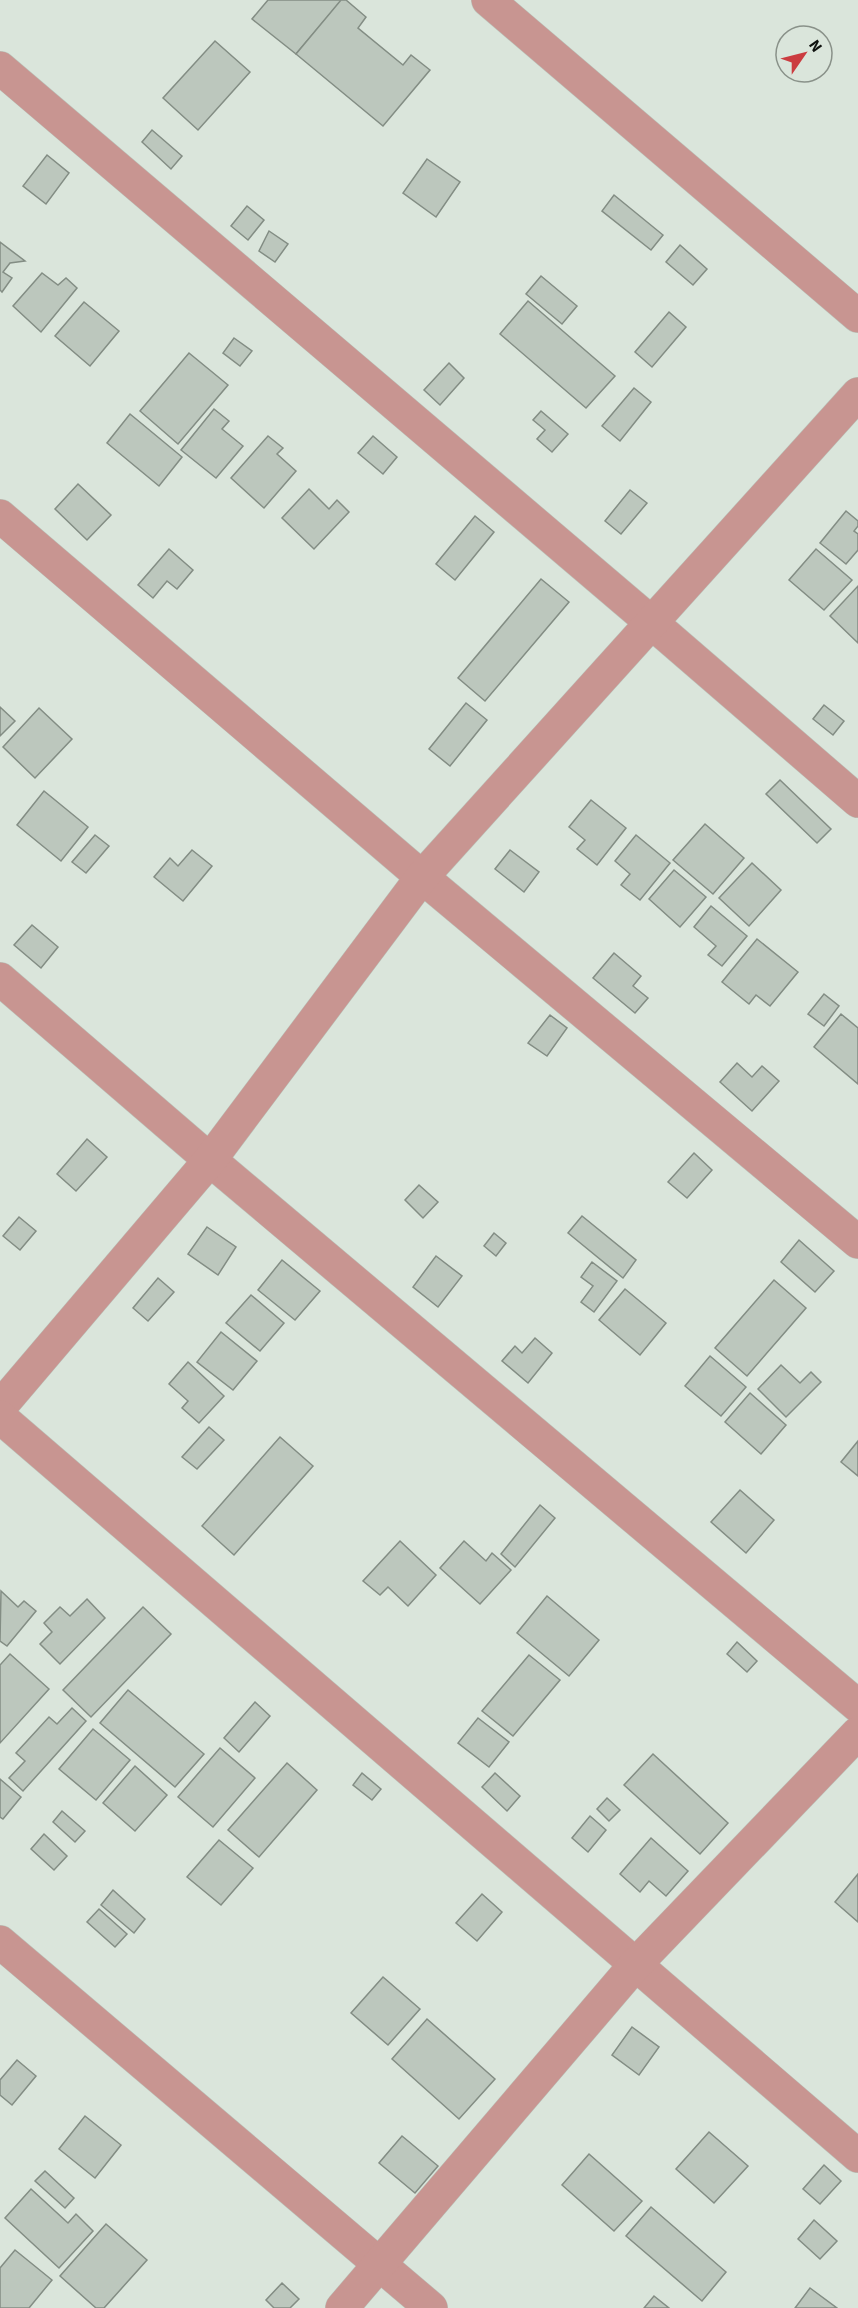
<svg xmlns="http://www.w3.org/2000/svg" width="858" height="2308" viewBox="0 0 858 2308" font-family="'Source Sans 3',sans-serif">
<rect width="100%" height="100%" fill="#dae5db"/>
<g fill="#bcc7bd" stroke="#838d84" stroke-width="1.5">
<path d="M268,0H342L296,54L252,19Z"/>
<path d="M341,0H346L366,17L358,28L403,65L411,55L430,70L383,126L296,54Z"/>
<path d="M215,41L250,72L198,130L163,98Z"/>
<path d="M152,130L182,156L171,169L142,142Z"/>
<path d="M47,155L69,173L46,204L23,186Z"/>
<path d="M427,159L460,182L436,217L403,193Z"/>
<path d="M614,195L663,235L651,250L602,211Z"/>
<path d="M247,206L264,220L248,240L231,226Z"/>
<path d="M269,231L288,244L275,262L259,251Z"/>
<path d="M0,242L25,261L10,263L3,272L12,278L2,292L0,290Z"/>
<path d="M680,245L707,269L693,285L666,262Z"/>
<path d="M42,273L58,285L66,278L77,288L41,332L13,306Z"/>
<path d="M541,276L577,306L562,324L526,294Z"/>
<path d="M528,301L615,376L586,408L500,334Z"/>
<path d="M84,302L119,331L90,366L55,336Z"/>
<path d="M669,312L686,327L652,367L635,352Z"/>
<path d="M234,338L252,351L240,366L223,353Z"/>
<path d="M189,353L228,385L178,444L140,411Z"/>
<path d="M449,363L464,378L440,405L424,390Z"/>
<path d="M634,388L651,402L620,441L602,426Z"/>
<path d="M214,409L229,421L222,429L243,446L216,478L181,450Z"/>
<path d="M541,411L568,434L552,452L537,439L545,430L533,420Z"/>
<path d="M130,414L182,457L159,486L107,443Z"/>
<path d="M268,436L283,448L277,454L296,471L264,508L231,478Z"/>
<path d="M373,436L397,457L383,474L358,453Z"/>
<path d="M78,484L111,515L87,540L55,509Z"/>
<path d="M309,489L329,509L337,500L349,512L314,549L282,518Z"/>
<path d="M630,490L647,503L621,534L605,521Z"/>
<path d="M846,511L858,521V526L854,531L858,534V550L846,564L820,543Z"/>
<path d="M475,516L494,532L455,580L436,564Z"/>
<path d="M169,549L193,570L177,589L167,581L153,598L138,585Z"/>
<path d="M816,549L852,580L824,610L789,580Z"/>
<path d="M541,579L569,602L485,701L458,678Z"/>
<path d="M858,586V643L830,616Z"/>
<path d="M466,703L487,720L450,766L429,749Z"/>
<path d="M824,705L844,721L833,735L813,719Z"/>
<path d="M0,707L15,721L0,736Z"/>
<path d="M39,708L72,739L35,778L3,747Z"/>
<path d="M780,780L831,829L817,843L766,794Z"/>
<path d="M44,791L88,827L61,861L17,825Z"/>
<path d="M591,800L626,828L597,865L577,849L585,840L569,827Z"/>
<path d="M705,824L744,858L713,894L673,860Z"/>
<path d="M95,835L109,846L86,873L72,862Z"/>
<path d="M636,835L670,863L640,900L621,885L630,874L615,861Z"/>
<path d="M192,850L212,866L183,901L154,877L170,858L178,866Z"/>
<path d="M510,850L539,872L524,892L495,869Z"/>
<path d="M752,863L781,890L749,926L719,898Z"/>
<path d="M674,870L706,897L680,927L649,899Z"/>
<path d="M711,906L747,936L722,966L708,955L716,946L694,927Z"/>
<path d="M32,925L58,947L41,968L14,945Z"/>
<path d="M757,939L798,972L770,1006L756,995L749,1004L722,982Z"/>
<path d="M614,953L641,976L633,986L648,998L635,1013L593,978Z"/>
<path d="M824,994L839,1006L824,1026L808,1014Z"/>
<path d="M841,1014L858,1028V1084L814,1047Z"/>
<path d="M550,1015L567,1028L547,1056L528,1043Z"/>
<path d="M737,1063L752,1077L762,1066L779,1081L752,1111L720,1082Z"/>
<path d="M87,1139L107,1157L76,1191L57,1174Z"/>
<path d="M694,1153L712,1170L687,1198L668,1182Z"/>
<path d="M419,1185L438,1202L423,1218L405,1200Z"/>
<path d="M582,1216L636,1260L623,1278L568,1233Z"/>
<path d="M19,1217L36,1231L20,1250L3,1236Z"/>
<path d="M207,1227L236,1247L218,1275L188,1254Z"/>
<path d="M494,1233L506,1243L496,1256L484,1246Z"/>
<path d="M799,1240L834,1271L815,1292L781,1262Z"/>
<path d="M436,1256L462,1276L438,1307L413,1287Z"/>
<path d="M282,1260L320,1291L295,1320L258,1290Z"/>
<path d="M592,1262L617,1281L594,1312L581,1302L593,1286L581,1277Z"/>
<path d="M158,1278L174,1292L148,1321L133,1308Z"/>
<path d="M774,1280L806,1308L747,1376L715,1348Z"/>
<path d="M625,1289L666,1323L640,1355L599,1320Z"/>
<path d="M251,1295L284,1323L260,1351L226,1323Z"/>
<path d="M221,1332L257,1361L233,1390L197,1362Z"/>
<path d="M535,1338L552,1353L528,1383L502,1361L515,1346L522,1353Z"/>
<path d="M710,1356L746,1387L721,1416L685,1386Z"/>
<path d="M188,1362L224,1396L199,1423L182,1408L188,1401L169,1384Z"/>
<path d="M781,1365L800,1383L811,1372L821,1382L786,1417L758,1389Z"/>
<path d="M750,1393L786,1425L761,1454L725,1422Z"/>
<path d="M209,1427L224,1440L197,1469L182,1457Z"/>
<path d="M280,1437L313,1466L234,1555L202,1526Z"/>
<path d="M858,1441V1476L841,1462Z"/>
<path d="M740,1490L774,1520L746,1553L711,1522Z"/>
<path d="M540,1505L555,1518L515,1567L501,1554Z"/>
<path d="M400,1541L436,1575L408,1606L388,1587L380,1595L363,1581Z"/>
<path d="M464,1541L486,1561L492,1553L511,1570L480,1604L440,1568Z"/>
<path d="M1,1591L18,1607L24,1601L36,1611L7,1646L0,1641Z"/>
<path d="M547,1596L599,1640L569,1676L517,1633Z"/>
<path d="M87,1599L105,1618L60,1664L40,1644L52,1632L44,1623L60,1607L70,1616Z"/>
<path d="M143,1607L171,1634L91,1717L63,1690Z"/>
<path d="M737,1642L757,1661L747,1672L727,1654Z"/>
<path d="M10,1654L49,1689L0,1743V1665Z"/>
<path d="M529,1655L560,1680L513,1736L482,1711Z"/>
<path d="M128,1690L204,1754L175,1787L100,1723Z"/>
<path d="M255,1702L270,1716L239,1752L224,1738Z"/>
<path d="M72,1708L86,1721L23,1791L9,1778L25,1761L16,1753L49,1717L57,1724Z"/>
<path d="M478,1718L509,1742L489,1767L458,1743Z"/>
<path d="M93,1729L130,1760L96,1800L59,1769Z"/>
<path d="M220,1748L255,1778L213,1827L178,1797Z"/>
<path d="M653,1754L728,1823L700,1854L624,1785Z"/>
<path d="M287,1763L317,1790L259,1857L228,1830Z"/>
<path d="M135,1766L167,1795L135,1831L103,1803Z"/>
<path d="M362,1773L381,1789L372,1800L353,1785Z"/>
<path d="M495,1773L520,1796L507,1811L482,1787Z"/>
<path d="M0,1779L21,1797L3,1819L0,1817Z"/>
<path d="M607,1798L620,1810L609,1821L597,1809Z"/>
<path d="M62,1811L85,1831L75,1842L53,1822Z"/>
<path d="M590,1816L606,1830L588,1852L572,1838Z"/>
<path d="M44,1834L67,1856L54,1870L31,1849Z"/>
<path d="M651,1838L688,1871L666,1896L649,1881L640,1892L620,1874Z"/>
<path d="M219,1840L253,1868L221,1905L187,1877Z"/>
<path d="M858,1874V1922L835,1902Z"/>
<path d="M113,1890L145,1919L134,1933L101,1905Z"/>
<path d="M482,1894L502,1912L477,1941L456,1923Z"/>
<path d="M99,1909L127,1934L115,1947L87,1922Z"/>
<path d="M383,1977L420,2009L388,2045L351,2013Z"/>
<path d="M427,2019L495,2079L459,2119L392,2059Z"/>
<path d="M632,2027L659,2047L639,2075L612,2055Z"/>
<path d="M17,2060L36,2076L12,2105L0,2095V2080Z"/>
<path d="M85,2116L121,2145L95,2178L59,2149Z"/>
<path d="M709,2132L748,2166L714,2203L676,2169Z"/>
<path d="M402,2136L438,2166L415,2193L379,2163Z"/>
<path d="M589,2154L642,2201L614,2231L562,2185Z"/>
<path d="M824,2165L841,2181L820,2204L803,2189Z"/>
<path d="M45,2171L74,2198L65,2208L35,2181Z"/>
<path d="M31,2189L68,2223L76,2214L93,2231L59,2268L5,2218Z"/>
<path d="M651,2207L726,2272L702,2301L626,2236Z"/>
<path d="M814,2220L837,2241L820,2259L798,2239Z"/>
<path d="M106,2224L147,2260L104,2308H96L60,2276Z"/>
<path d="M15,2250L52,2280L29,2308H0V2268Z"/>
<path d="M282,2283L299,2299L290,2308H274L266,2300Z"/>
<path d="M810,2288L837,2308H795Z"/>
<path d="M654,2296L669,2308H644Z"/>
</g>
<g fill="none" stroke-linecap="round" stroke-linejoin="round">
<g stroke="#bac3ba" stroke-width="34">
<g id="minor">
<path d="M488,0L858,316"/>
<path d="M0,68L652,623L858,801"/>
<path d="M0,516L422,877L858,1242"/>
<path d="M0,979L210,1160L858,1706"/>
<path d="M0,1407L210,1160L422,877L858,394"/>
<path d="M0,1417L858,2156"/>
<path d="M0,1942L431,2308"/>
<path d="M342,2308L635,1965L858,1733"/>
</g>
</g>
<use href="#minor" stroke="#c89591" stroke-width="33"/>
</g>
<g transform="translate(804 54) rotate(55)"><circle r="28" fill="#dae5db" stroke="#899189" stroke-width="1.5"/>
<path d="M0-4.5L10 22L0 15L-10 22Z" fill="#cb3c40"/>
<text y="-9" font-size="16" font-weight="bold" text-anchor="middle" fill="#0f120f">N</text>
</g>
</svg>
